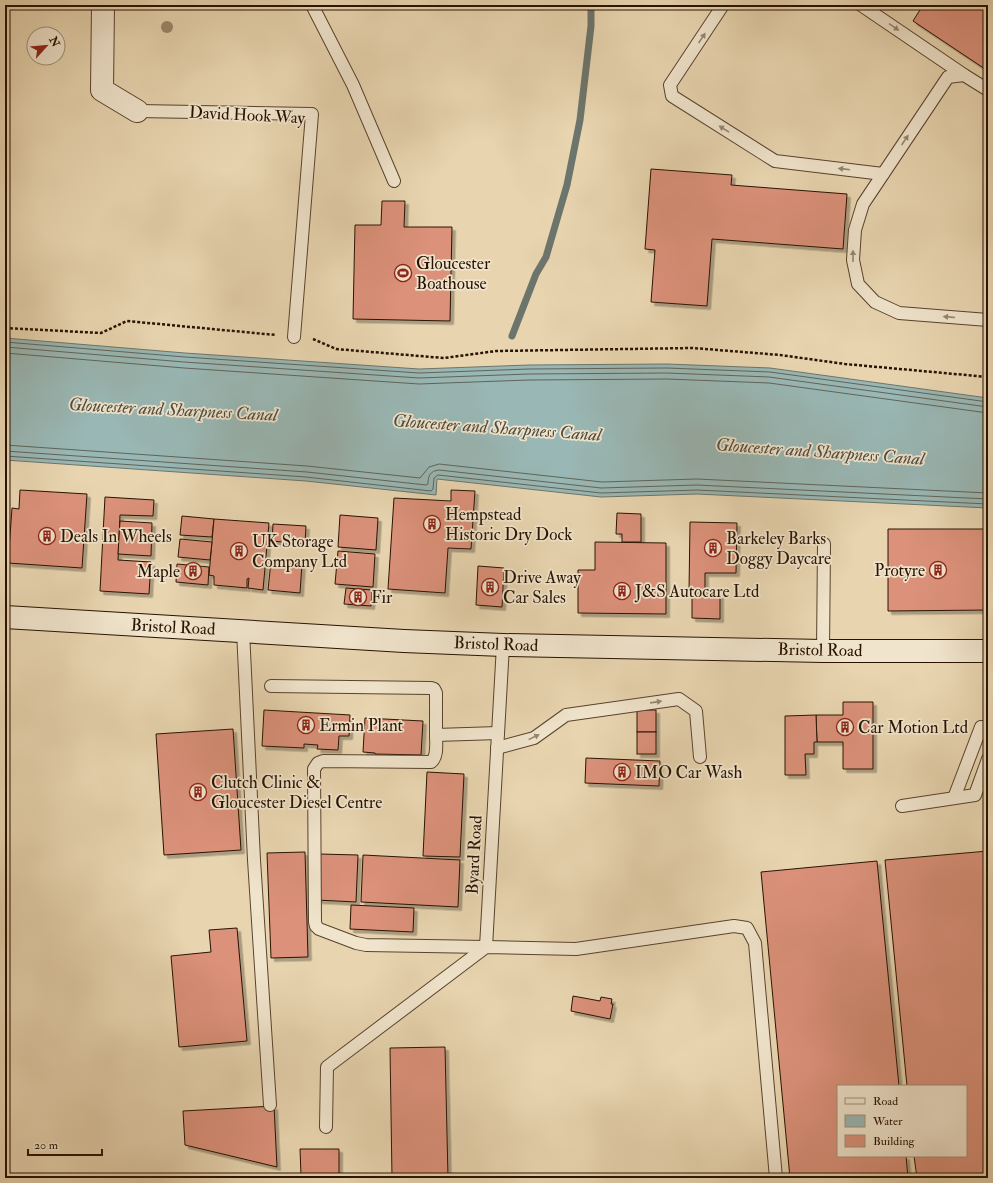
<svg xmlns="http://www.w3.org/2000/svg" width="993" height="1183" viewBox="0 0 993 1183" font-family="'IM FELL Double Pica',serif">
<defs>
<filter id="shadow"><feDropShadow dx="3.5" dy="3.5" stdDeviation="0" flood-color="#0004"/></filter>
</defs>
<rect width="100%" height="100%" fill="#e8d5b0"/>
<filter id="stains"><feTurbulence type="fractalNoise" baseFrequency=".005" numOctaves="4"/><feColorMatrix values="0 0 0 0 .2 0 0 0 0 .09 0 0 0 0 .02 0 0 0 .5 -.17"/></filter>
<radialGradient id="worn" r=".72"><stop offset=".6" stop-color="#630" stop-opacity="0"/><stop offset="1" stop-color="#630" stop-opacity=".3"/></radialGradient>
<path fill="#99b7b4" stroke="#6c756c" d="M5,338L185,353L419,369L529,365L667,364L770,368L988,398V508L697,494L601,497L437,479L436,495L306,481L5,460Z"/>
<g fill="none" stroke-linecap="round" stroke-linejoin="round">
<g stroke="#60645a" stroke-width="1">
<path d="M5,342L185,357L419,373L529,369L667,368L770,372L988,402"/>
<path d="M5,347L184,362L419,378L529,374L667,373L769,377L988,407"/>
<path d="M5,353L184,368L419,384L529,380L667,379L769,383L988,413"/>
<path d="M5,445L307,466L420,478L429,467L439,464L602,482L697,479L988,493"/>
<path d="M5,451L307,472L426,485L428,484C428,476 430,471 439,470L601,488L697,485L988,499"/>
<path d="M5,456L306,477L431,491L433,489L434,478L438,475L601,493L697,490L988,504"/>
</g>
<path stroke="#6c756c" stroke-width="7" d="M512,336L536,274L546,257L567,185L580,120L591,26V5"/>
</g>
<g fill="#db917a" stroke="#281201" filter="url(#shadow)">
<path d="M923,5H988V71L913,21Z"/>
<path d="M651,169L732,175L731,185L847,194L843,249L712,239L707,306L651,302L655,250L645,249Z"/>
<path d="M382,201H405L404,227H452L450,321L353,319L355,225H381Z"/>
<path d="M20,490L87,494L82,568L8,563L12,508L19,509Z"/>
<path d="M451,490L475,491L471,549L448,548L445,593L388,589L394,498L451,501Z"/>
<path d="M105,497L154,500L153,516L120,515L118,560L151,562L149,594L100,591Z"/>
<path d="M617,513L641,514V542H622V534H616Z"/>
<path d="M340,515L378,518L376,550L338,547Z"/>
<path d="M182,516L214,519L212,537L180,535Z"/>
<path d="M214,519L269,523L263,590L248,588L249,578L247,579V588L214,585V576L209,575Z"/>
<path d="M120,521L152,523L151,556L118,554Z"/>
<path d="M690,522L737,523L736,573H705V592H689Z"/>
<path d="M273,524L306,526L305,544L272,541Z"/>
<path d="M888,529H988V610L888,611Z"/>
<path d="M180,539L212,542L210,560L178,557Z"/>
<path d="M595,542L666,543V614L578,613V570H595Z"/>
<path d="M338,551L375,554L373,587L335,584Z"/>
<path d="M271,561L302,564L300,593L268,590Z"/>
<path d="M177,564L209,567L208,585L176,582Z"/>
<path d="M478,566L504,568L502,607L476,605Z"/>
<path d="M346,588L372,590L371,606L344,604Z"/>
<path d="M692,594L720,595V619L692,618Z"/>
<path d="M843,702H873V769H843V742H817L816,715H843Z"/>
<path d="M264,710L350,715L349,736H339L338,750L317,749L318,745L304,744V748L262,746Z"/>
<rect x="637" y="710" width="19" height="22"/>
<path d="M816,715L817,742H814V754H805L806,775H785V716Z"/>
<path d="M365,718L423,721L421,755L375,754V753L363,752Z"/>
<path d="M233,729L241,850L164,855L156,734Z"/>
<rect x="637" y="732" width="19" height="22"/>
<path d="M586,758L660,761L659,786L585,783Z"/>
<path d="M427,772L464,774L460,857L423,856Z"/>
<path d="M988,851V1178H917L914,1156H966V1086H907L885,860Z"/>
<path d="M305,852L308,957L271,958L267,853Z"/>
<path d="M319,854L358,855L356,902L317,900Z"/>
<path d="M363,855L460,860L458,907L361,902Z"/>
<path d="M877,861L899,1086H838V1156H906L908,1178H790L761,872Z"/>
<path d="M351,905L414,908L413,932L350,929Z"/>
<path d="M237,928L247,1041L179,1047L171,956L211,952L209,930Z"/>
<path d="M573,996L600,1001L601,997L612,999L611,1004H613L610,1019L571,1011Z"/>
<path d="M445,1047L448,1178H392L390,1048Z"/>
<path d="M274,1106L277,1167L185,1145L183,1111Z"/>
<path d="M300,1149H339V1175H301Z"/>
</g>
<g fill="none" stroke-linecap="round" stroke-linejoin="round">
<g stroke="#58432d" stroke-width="14">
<g id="lane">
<path d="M312,5L353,85L394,181"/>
<path d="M723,5L670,85L672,96L775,161L883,174"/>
<path d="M861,5L964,75"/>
<path d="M988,90L964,75L948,77L863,204L855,230L853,260L858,284L875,302L899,313L988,320"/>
<path d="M137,111L312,114L294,337"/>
<path d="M243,631L254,860L270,1105"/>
<path d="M823,651L824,544"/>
<path d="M271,686L431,688L434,689L436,693V735L498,733"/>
<path d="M436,735C436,743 438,757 431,762L323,761L318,763L314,769L315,922L316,926L319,929L356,943L366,945L486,947L503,645"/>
<path d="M497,748L534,738L566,715L679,699L696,711L700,757"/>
<path d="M954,798L981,727H988"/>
<path d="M902,806L975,795L988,759"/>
<path d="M326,1127L327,1067L486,947L576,949L734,926L747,928L755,943L776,1178"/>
</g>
</g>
<g stroke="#58432d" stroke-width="24">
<path id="street" d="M103,5L102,90L137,111"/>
</g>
<g stroke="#281201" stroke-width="24">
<path id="secondary" d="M5,617L404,641L503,645L823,651H988"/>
</g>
<g stroke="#281201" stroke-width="2.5" stroke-dasharray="3 2" stroke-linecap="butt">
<path d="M5,328L101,333L127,321L276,335"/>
<path d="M313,339L336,349L444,358L496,351L693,348L780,355L845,364L988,377"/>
</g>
<use href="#lane" stroke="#f0e4cc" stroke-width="12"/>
<use href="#street" stroke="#f0e4cc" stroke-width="22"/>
<use href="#secondary" stroke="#f0e4cc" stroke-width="22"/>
</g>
<circle fill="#9b8a6a" cx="167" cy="27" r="6"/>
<defs><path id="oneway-solid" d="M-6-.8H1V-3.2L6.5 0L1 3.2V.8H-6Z"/></defs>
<g fill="#968671">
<use href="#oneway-solid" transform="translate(894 27) rotate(34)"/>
<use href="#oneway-solid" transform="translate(702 38) rotate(-56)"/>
<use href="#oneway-solid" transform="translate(724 129) rotate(-148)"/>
<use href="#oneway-solid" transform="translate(905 140) rotate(-56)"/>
<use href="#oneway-solid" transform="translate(844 169) rotate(-173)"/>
<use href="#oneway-solid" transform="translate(853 256) rotate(-90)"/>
<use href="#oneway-solid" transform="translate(949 317) rotate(-175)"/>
<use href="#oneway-solid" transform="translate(656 702) rotate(-8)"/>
<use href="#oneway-solid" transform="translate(534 737) rotate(-26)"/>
</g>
<defs>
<g id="stadium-ring" transform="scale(0.9)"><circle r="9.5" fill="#f0e4cc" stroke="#8f2418" stroke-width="1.5"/><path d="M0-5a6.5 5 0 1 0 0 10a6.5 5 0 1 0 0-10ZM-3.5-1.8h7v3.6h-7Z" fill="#8f2418"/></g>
<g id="building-ring" transform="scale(0.9)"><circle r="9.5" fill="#f0e4cc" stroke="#8f2418" stroke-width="1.5"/><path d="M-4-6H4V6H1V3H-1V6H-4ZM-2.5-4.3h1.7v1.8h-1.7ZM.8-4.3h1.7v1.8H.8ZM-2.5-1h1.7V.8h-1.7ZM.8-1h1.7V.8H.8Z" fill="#8f2418"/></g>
</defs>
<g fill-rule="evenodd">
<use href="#stadium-ring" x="403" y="273"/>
<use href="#building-ring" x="432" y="524"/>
<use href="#building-ring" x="47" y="536"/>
<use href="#building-ring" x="713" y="548"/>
<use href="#building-ring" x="239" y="551"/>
<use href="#building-ring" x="938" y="570"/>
<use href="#building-ring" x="193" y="571"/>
<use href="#building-ring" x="490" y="587"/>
<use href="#building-ring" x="622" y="591"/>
<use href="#building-ring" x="358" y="597"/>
<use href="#building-ring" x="306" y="725"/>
<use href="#building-ring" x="845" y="727"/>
<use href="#building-ring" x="622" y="772"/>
<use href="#building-ring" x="198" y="792"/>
</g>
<g text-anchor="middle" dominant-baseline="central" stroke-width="3.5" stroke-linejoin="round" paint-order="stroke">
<g font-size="17" fill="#281201" stroke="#f0e4cc">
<text transform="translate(247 115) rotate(3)">David Hook Way</text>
<text transform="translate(173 627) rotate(3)">Bristol Road</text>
<text transform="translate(496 644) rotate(2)">Bristol Road</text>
<text transform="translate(820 650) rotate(1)">Bristol Road</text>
<text transform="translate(474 855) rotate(-87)">Byard Road</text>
</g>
<g font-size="17" fill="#281201" stroke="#f0e4cc" text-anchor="start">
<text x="416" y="263">Gloucester<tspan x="416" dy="20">Boathouse</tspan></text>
<text x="445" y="514">Hempstead<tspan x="445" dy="20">Historic Dry Dock</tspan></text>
<text x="60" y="536">Deals In Wheels</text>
<text x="726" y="538">Barkeley Barks<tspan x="726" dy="20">Doggy Daycare</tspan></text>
<text x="252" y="541">UK Storage<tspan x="252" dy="20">Company Ltd</tspan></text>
<text x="925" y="570" text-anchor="end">Protyre</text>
<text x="180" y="571" text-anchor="end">Maple</text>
<text x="503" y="577">Drive Away<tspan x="503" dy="20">Car Sales</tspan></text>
<text x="635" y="591">J&amp;S Autocare Ltd</text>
<text x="371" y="597">Fir</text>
<text x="319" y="725">Ermin Plant</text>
<text x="858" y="727">Car Motion Ltd</text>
<text x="635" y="772">IMO Car Wash</text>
<text x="211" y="782">Clutch Clinic &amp;<tspan x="211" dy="20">Gloucester Diesel Centre</tspan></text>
</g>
<g font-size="18" font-style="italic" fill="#504c40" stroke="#f0e4cc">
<text transform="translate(173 410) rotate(3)">Gloucester and Sharpness Canal</text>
<text transform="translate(497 428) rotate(4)">Gloucester and Sharpness Canal</text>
<text transform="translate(820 452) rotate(4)">Gloucester and Sharpness Canal</text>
</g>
</g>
<rect width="993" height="1183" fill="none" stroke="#e8d5b0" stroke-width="20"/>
<rect x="6" y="6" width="981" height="1171" fill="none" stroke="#281201" stroke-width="2"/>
<rect x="10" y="10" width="973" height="1163" fill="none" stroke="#281201"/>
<rect x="837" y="1085" width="130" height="72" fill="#f0e4cc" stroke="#a0907b"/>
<rect x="845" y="1098" width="20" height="6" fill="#f0e4cc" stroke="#a0907b"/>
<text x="873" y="1105" font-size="12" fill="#281201">Road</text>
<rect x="845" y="1115" width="20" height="12" fill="#99b7b4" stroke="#a0907b"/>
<text x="873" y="1125" font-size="12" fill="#281201">Water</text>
<rect x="845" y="1135" width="20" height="12" fill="#db917a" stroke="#a0907b"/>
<text x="873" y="1145" font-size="12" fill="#281201">Building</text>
<g transform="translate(46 46) rotate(63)"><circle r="19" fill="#f0e4cc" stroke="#a0907b"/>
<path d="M0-3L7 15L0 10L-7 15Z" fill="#8f2418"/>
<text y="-6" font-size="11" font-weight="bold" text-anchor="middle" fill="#281201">N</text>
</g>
<path d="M28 1149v6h74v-6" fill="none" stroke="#281201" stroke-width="2"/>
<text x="34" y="1149" font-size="12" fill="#281201" stroke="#f0e4cc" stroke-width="3" paint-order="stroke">20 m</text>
<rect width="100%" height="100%" filter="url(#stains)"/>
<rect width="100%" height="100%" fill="url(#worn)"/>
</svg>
